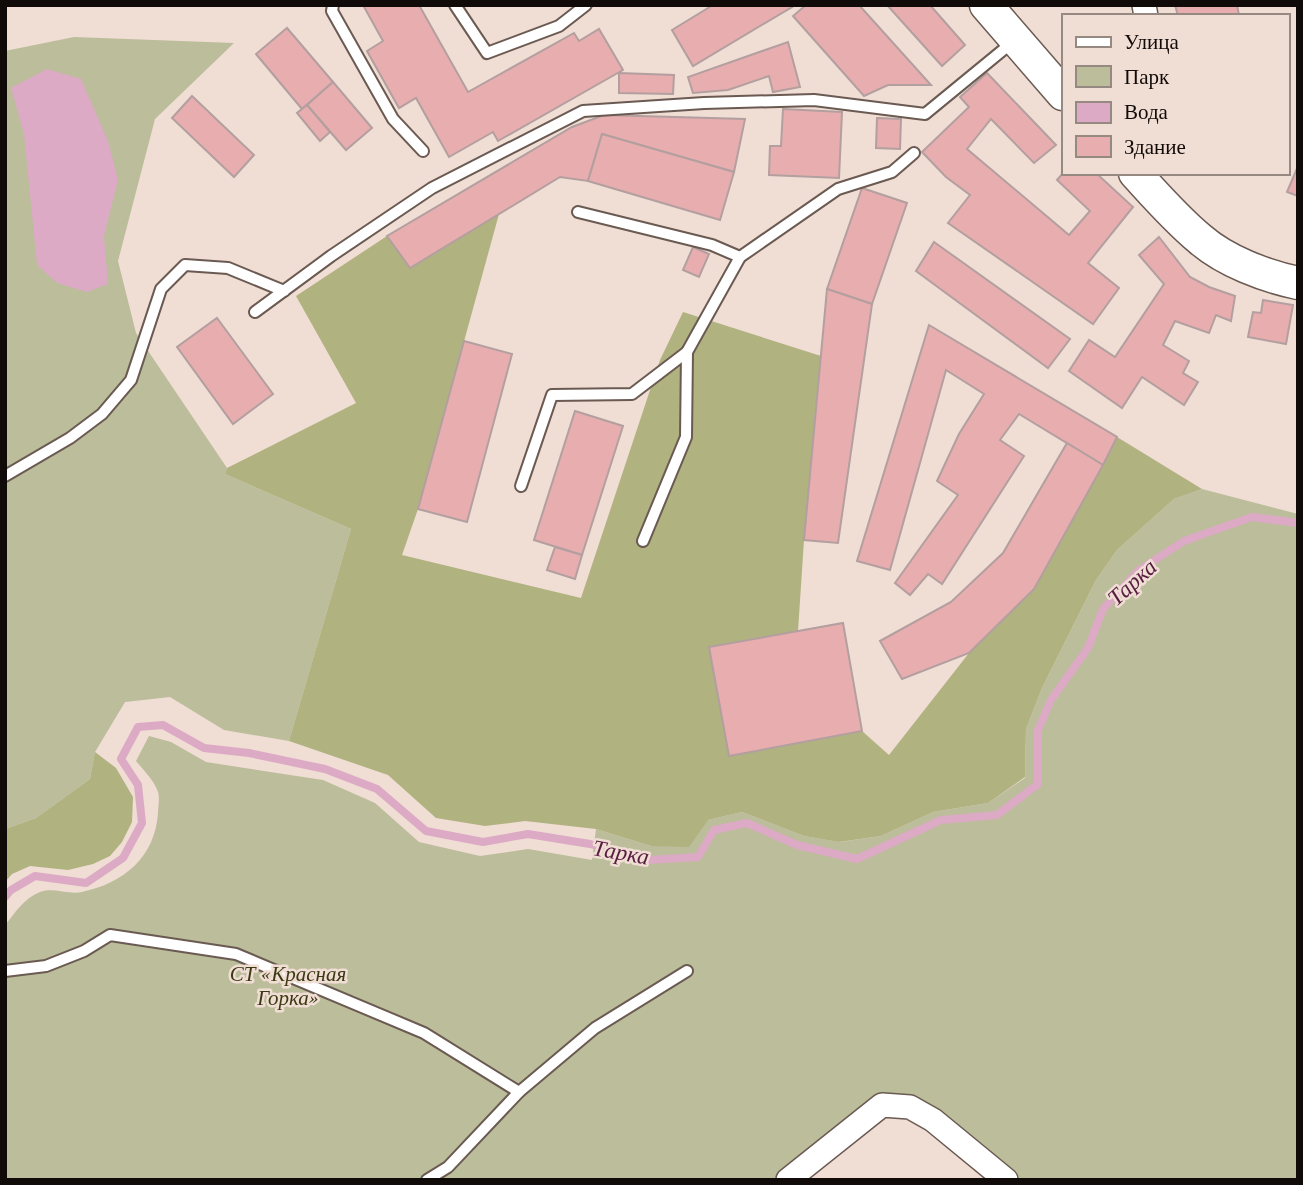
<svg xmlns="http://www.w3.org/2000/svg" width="1303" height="1185" viewBox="0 0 1303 1185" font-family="'Libre Baskerville',serif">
<rect width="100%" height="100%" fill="#f0ddd4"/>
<g fill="#bbbd9b">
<path d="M74,37L234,43L155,119L118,261L136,333L227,468L225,474L351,529L289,741L224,730L170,697L125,702L95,752L90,779L36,818L5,829V51Z"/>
<path d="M1202,489L1298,514V1180H1022L941,1114L913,1096L878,1094L772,1180H5V925C15,913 24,898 40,892C52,887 69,895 82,892C124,883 155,857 158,813C158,807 160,798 158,792C154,780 144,771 136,761L149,736L171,742L206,762L323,780L375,803L419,842L480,856L528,849L592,860L596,829L651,846L708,820L742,812L804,836L840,842L881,836L933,812L988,803L1025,778L1026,729L1042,688L1096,580L1117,550L1174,499Z"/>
</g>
<g fill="#b0b280">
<path d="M499,214L418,509L402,555L581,598L660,360L683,312L821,356L804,540L798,631L709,648L729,756L862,731L889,755L969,653L1034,589L1117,437L1202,489L1174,499L1117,550L1096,580L1042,688L1026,729L1025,777L988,803L933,812L881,836L839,842L804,836L742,812L708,820L689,847L651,846L596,829L525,821L485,826L436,818L388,775L289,741L351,529L225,474L227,468L356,403L296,296L387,236L410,268Z"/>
<path d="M95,752L116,768L133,797L132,822L122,842L110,856L93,864L68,870L30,866L12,874L5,882V829L36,818L90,779Z"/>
</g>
<path fill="#dcaac4" d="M47,69L81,79L108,141L118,180L104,236L108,284L87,292L57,283L37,265L24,134L11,88Z"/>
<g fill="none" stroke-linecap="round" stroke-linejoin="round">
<path stroke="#dcaac4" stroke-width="8" d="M5,897L11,890L35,876L86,883L123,858L142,823L138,785L121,759L138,727L163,725L204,748L249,753L325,769L377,789L426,831L483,842L528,834L590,844L648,860L698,857L714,830L747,823L797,845L857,859L941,820L997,815L1038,784V730L1051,700L1088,648L1103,609L1139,570L1184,541L1252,517L1298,523"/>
</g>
<g fill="#e8aeaf" stroke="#b39f9f" stroke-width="2">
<path d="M363,5H419L468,92L574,33L579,41L599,29L623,70L498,141L493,132L449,157L416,98L399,108L367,51L383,41Z"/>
<path d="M713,5H791L792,7L693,66L672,30Z"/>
<path d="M806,5H859L931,85H888L864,96L793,16Z"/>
<path d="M887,5H930L965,45L942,66Z"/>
<path d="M1175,5H1237L1239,15L1178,16Z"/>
<path d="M287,28L333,82L302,109L256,54Z"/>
<path d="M788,42L800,87L773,92L769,76L728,90L693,93L688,77Z"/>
<path d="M619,73L674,75L673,94L619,93Z"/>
<path d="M987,73L1056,145L1034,163L991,119L967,149L1069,235L1090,211L1057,180L1063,173H1096L1133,207L1088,263L1119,288L1093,324L948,223L970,195L946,177L922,152L969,107L960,97Z"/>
<path d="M333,82L372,128L346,150L307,105Z"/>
<path d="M192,96L254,155L234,177L172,118Z"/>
<path d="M307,105L330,132L320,141L297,113Z"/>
<path d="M783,109L842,112L839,178L769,175L770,146H781Z"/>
<path d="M604,115L745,119L734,172L602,134L588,181L560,177L410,268L387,236L572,127Z"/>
<path d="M877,118L901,119L900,149L876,148Z"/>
<path d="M602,134L734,172L720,220L588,181Z"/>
<path d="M1298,166V196L1287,192Z"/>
<path d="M862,188L907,203L872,304L827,289Z"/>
<path d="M1159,237L1190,277L1209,287L1235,296L1231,321L1216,315L1209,333L1175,321L1163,345L1189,361L1183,373L1198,382L1184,405L1142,377L1122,408L1069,371L1089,340L1115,357L1164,284L1139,255Z"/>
<path d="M934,242L1070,339L1048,368L916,271Z"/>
<path d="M693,247L709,254L699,277L683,270Z"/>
<path d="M827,289L872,304L838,543L804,540Z"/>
<path d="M1263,300L1293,305L1286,344L1248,337L1253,312L1261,313Z"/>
<path d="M217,318L273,394L233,424L177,347Z"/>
<path d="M929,325L1117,437L1103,465L1019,414L1000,440L1024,456L942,584L928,574L910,595L895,583L958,495L937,481L959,434L984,394L946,370L890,570L857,561Z"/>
<path d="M464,341L512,354L467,522L418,509Z"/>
<path d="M575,411L623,426L582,555L534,540Z"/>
<path d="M1067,443L1103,465L1034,589L969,653L902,679L880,641L951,602L1003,553Z"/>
<path d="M555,547L582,555L575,579L547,570Z"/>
<path d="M843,623L862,731L729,756L709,647Z"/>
</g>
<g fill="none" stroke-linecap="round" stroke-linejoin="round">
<g stroke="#6a5a52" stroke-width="14">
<g id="lane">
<path d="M333,5L332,11L393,119L423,151"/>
<path d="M455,5L487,53L559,26L586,5"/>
<path d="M578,212L712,245L740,257"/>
<path d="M255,312L331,256L432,188L583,111L704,103L814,100L925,114L1014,41"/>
<path d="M5,476L70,438L102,414L131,380L161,289L185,265L228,268L284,291"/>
<path d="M521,486L552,395L632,394L687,352"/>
<path d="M643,541L686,437L687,352L740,257L838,189L892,172L914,153"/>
<path d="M5,971L46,966L84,951L110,935L236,954L424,1033L519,1092L595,1028L687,971"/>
<path d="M427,1180L448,1167L519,1092"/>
</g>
</g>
<g stroke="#6a5a52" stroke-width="26">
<g id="street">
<path d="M1144,5L1146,16"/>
<path d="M788,1180L882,1105L910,1107L933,1120L1006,1180"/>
</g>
</g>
<g stroke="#6a5a52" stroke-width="35">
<g id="secondary">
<path d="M986,5L1063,94"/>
<path d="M1135,173C1156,196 1176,219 1200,239C1225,261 1265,276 1298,283"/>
</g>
</g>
<use href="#lane" stroke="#fff" stroke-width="10"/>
<use href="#street" stroke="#fff" stroke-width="23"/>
<use href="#secondary" stroke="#fff" stroke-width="32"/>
</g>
<g text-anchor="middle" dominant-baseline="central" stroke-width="5" stroke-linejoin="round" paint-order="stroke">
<g font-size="21" font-style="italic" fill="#3a3b12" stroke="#f0ddd4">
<text x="288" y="974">СТ «Красная<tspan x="288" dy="24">Горка»</tspan></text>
</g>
<g font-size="23" font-style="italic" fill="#581c41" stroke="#f0ddd4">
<text transform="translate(1132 582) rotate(-42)">Тарка</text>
<text transform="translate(621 852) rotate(10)">Тарка</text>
</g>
</g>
<rect width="1303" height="1185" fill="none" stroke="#100a08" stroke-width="14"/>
<rect x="1062" y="14" width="228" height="161" fill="#f0ddd4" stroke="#968982" stroke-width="2"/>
<rect x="1076" y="37" width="35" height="10" fill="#ffffff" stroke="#968982" stroke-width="2"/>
<text x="1124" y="49" font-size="21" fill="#100a08">Улица</text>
<rect x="1076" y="66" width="35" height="21" fill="#bbbd9b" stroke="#968982" stroke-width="2"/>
<text x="1124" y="84" font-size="21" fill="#100a08">Парк</text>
<rect x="1076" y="102" width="35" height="21" fill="#dcaac4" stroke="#968982" stroke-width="2"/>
<text x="1124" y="119" font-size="21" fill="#100a08">Вода</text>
<rect x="1076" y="136" width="35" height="21" fill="#e8aeaf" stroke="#968982" stroke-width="2"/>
<text x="1124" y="154" font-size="21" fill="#100a08">Здание</text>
</svg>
